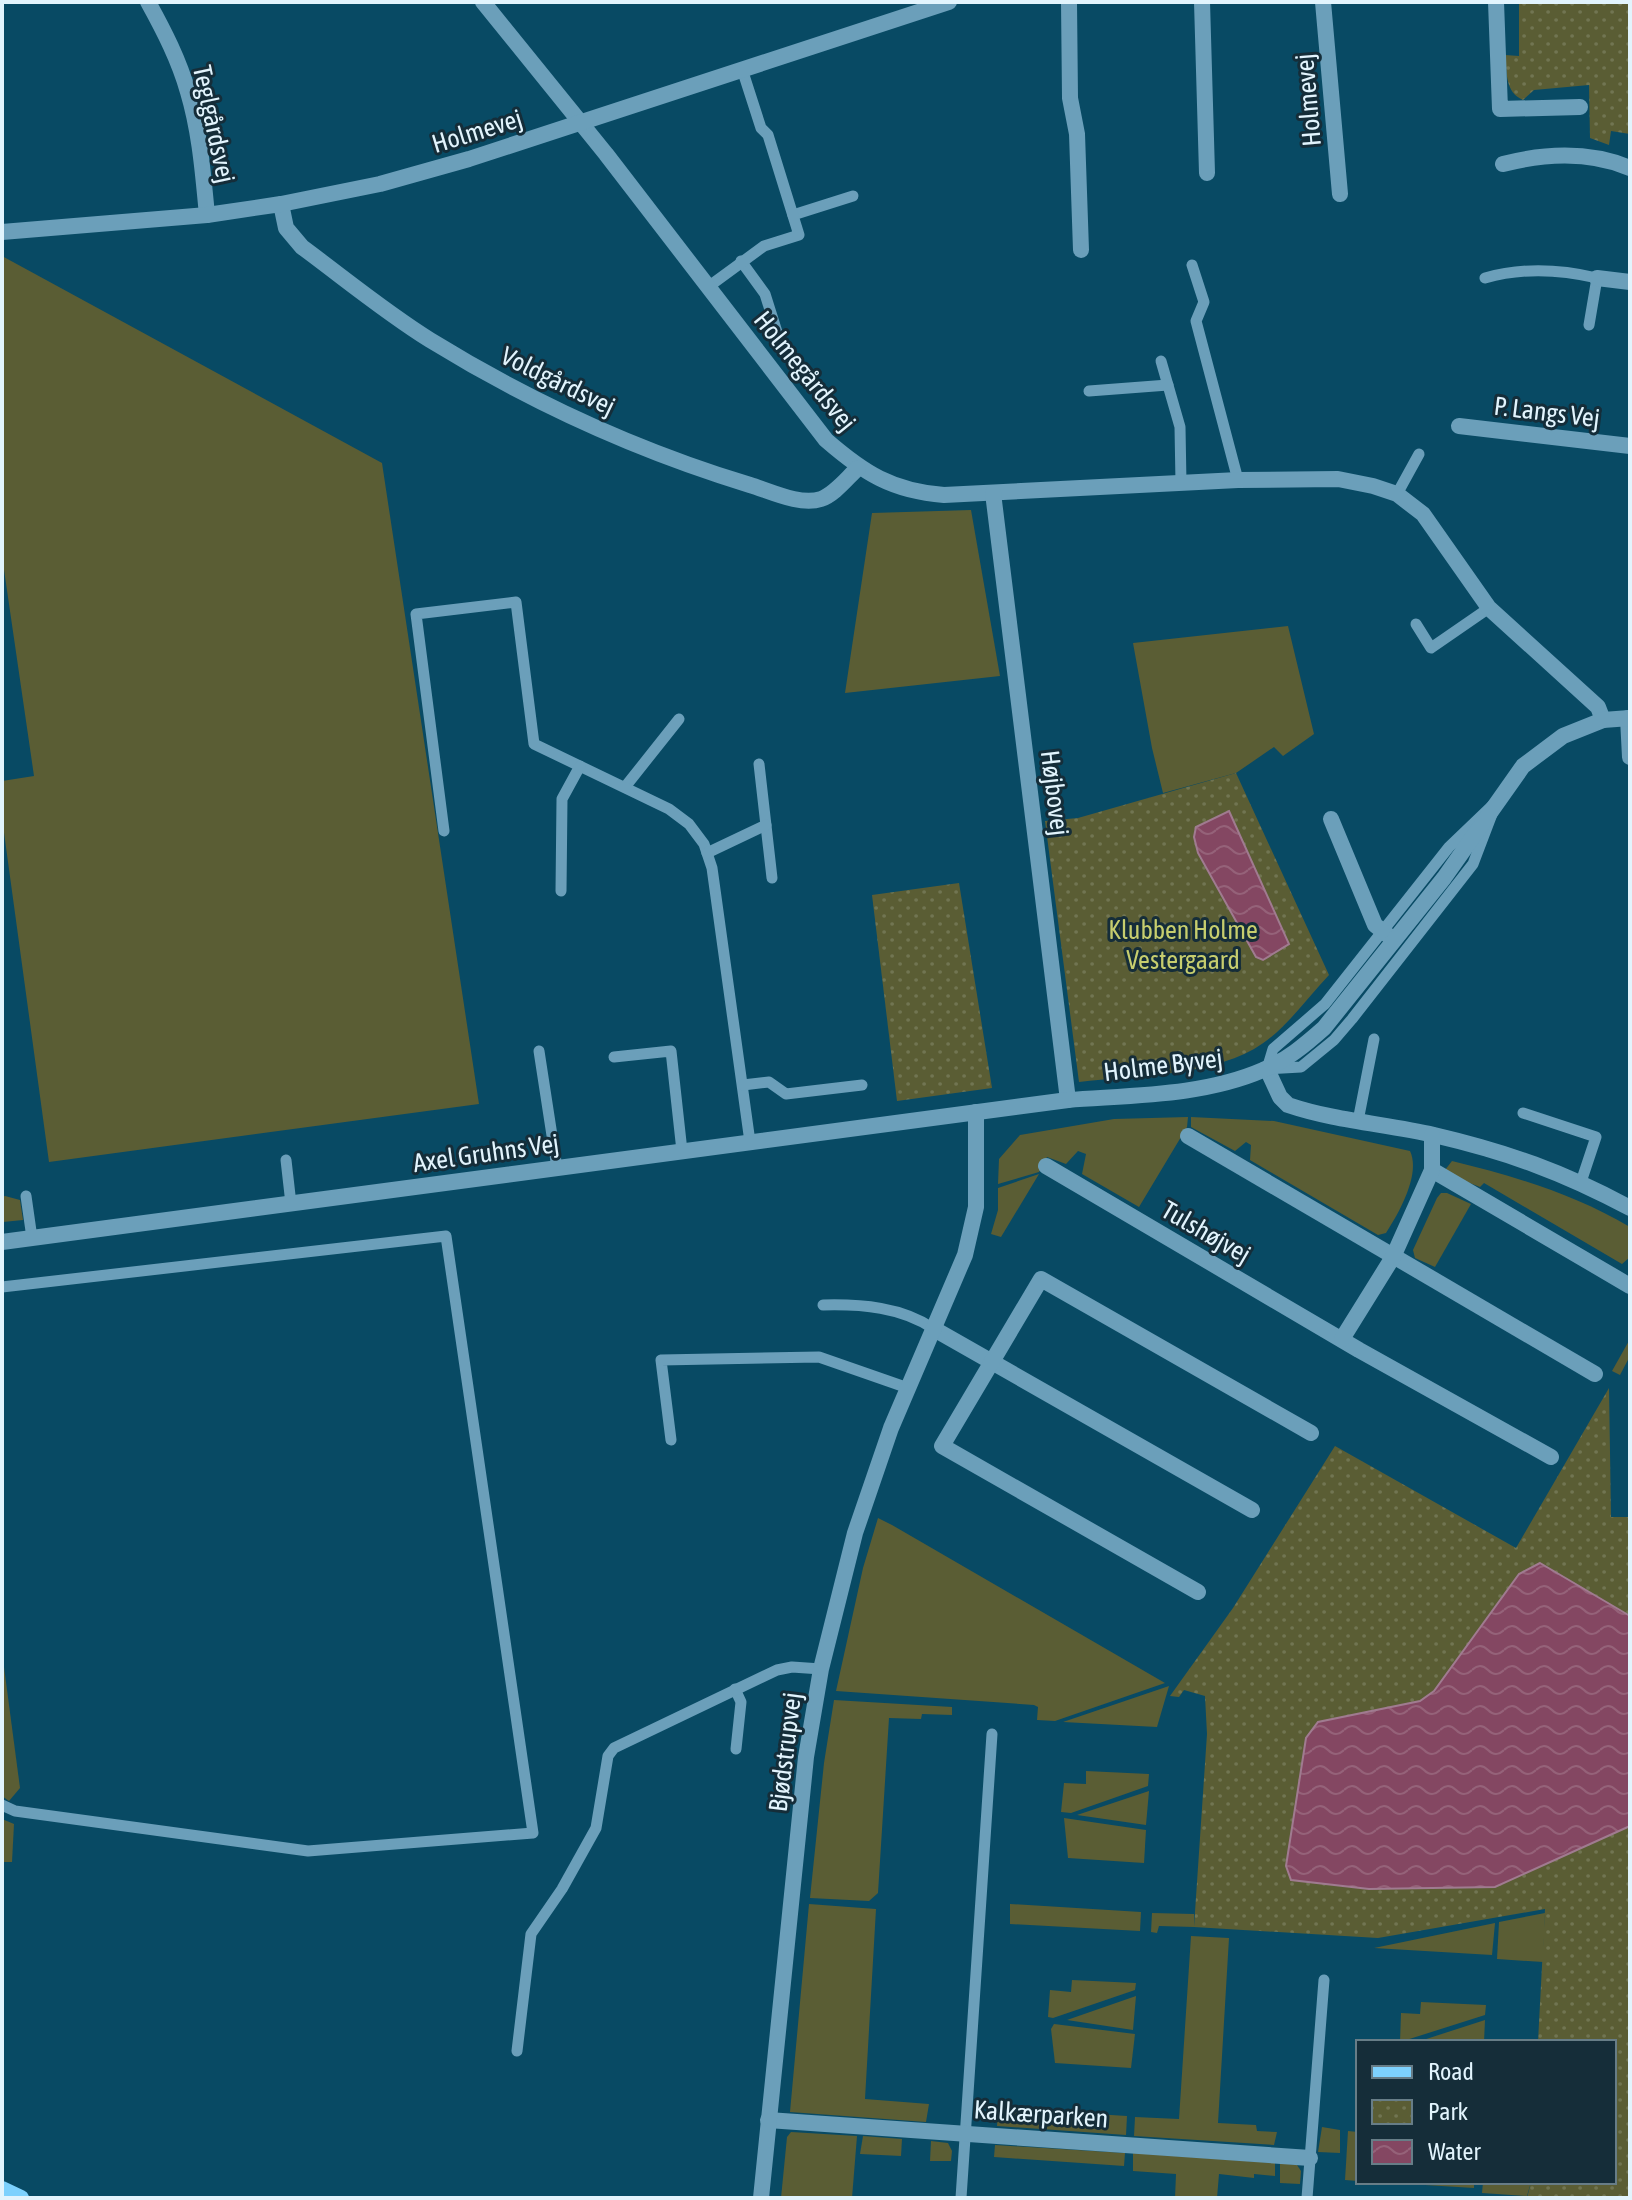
<svg xmlns="http://www.w3.org/2000/svg" width="1632" height="2200" viewBox="0 0 1632 2200" font-family="'Asap Condensed',sans-serif">
<defs>
<pattern id="park-dots" width="8" height="8" patternUnits="userSpaceOnUse" patternTransform="scale(2)"><rect width="8" height="8" fill="#5a5d34"/><path d="M2 2h.1M6 6h.1" fill="none" stroke="#717552" stroke-width="1.8" stroke-linecap="round"/></pattern>
<pattern id="water-waves" width="16" height="10" patternUnits="userSpaceOnUse" patternTransform="scale(2)"><rect width="16" height="10" fill="#844762"/><path d="M0 5q4-4 8 0t8 0" fill="none" stroke="#956279"/></pattern>
</defs>
<rect width="100%" height="100%" fill="#084a64"/>
<g fill="#5a5d34">
<path d="M2,256L382,463L479,1104L49,1162L2,818V781L34,776L2,556Z"/>
<path d="M971,510L1000,676L845,693L872,513Z"/>
<path d="M1288,626L1314,734L1283,756L1274,747L1236,773L1163,793L1152,748L1133,643Z"/>
<path d="M1188,1117L1187,1127L1139,1207L1082,1174L1086,1154L1078,1151L1066,1164L1047,1157L1039,1172L998,1184L999,1159L1020,1135L1114,1119Z"/>
<path d="M1191,1117L1274,1121L1410,1151C1421,1174 1399,1213 1386,1233L1378,1235L1250,1160L1251,1145L1246,1142L1235,1151L1191,1127Z"/>
<path d="M1452,1161C1514,1176 1574,1194 1630,1227V1257L1622,1264L1484,1183L1480,1187L1449,1175L1445,1170Z"/>
<path d="M1039,1174L1001,1237L991,1234L998,1210V1188Z"/>
<path d="M1447,1193L1471,1204L1435,1267L1415,1258L1413,1250L1437,1198L1441,1193Z"/>
<path d="M5,1196L20,1200L23,1220L3,1222L2,1197Z"/>
<path d="M1630,1339V1356L1620,1375L1612,1371Z"/>
<path d="M878,1518L892,1525L1165,1683L1055,1721L1037,1720L1038,1707L1034,1705L836,1691L863,1568Z"/>
<path d="M2,1652L20,1788L9,1801L2,1796Z"/>
<path d="M1169,1686L1157,1727L1063,1722Z"/>
<path d="M834,1700L952,1707V1715L922,1714L921,1719L889,1718L878,1893L869,1901L810,1898L824,1763Z"/>
<path d="M1086,1771L1149,1774L1148,1786L1071,1813L1061,1812L1064,1783L1086,1784Z"/>
<path d="M1149,1791L1146,1825L1077,1815Z"/>
<path d="M1064,1818L1146,1830L1144,1863L1068,1858Z"/>
<path d="M2,1819L14,1824L12,1862H2Z"/>
<path d="M809,1904L876,1909L865,2099L929,2104L926,2122L790,2112Z"/>
<path d="M1010,1904L1141,1912L1140,1931L1010,1924Z"/>
<path d="M1152,1913L1194,1914V1927L1159,1926L1157,1933L1151,1932Z"/>
<path d="M1545,1913L1543,1962L1497,1959L1499,1922Z"/>
<path d="M1495,1923L1492,1955L1374,1948Z"/>
<path d="M1191,1936L1229,1938L1218,2123L1256,2125L1257,2131L1277,2132L1274,2145L1134,2136L1135,2117L1179,2119Z"/>
<path d="M1072,1980L1136,1983L1135,1990L1053,2018L1048,2017L1050,1990L1071,1992Z"/>
<path d="M1136,1996L1133,2030L1067,2020Z"/>
<path d="M1421,2002L1486,2005L1485,2015L1400,2042L1401,2013L1420,2014Z"/>
<path d="M1485,2020L1484,2042H1417Z"/>
<path d="M1054,2024L1135,2034L1131,2068L1055,2063L1051,2029Z"/>
<path d="M998,2108L1127,2116L1126,2135L997,2126Z"/>
<path d="M1322,2127L1340,2130V2153L1318,2152Z"/>
<path d="M1348,2131L1358,2132V2181L1345,2180Z"/>
<path d="M791,2132L857,2136L852,2198H781L787,2137Z"/>
<path d="M863,2136L902,2139L901,2156L860,2154Z"/>
<path d="M931,2141L948,2143L952,2151L951,2161H930Z"/>
<path d="M995,2145L1125,2153L1124,2166L994,2157Z"/>
<path d="M1133,2153L1275,2163V2176L1254,2174V2178L1219,2174L1217,2198H1175L1176,2174L1133,2171Z"/>
<path d="M1280,2163L1297,2165L1301,2171L1300,2184L1280,2183Z"/>
<path d="M1376,2182H1474V2188Z"/>
<path d="M1483,2182H1531L1527,2196L1482,2193Z"/>
</g>
<g fill="url(#park-dots)">
<path d="M1519,2H1630V134L1611,131L1609,145L1590,138L1589,85L1534,90L1523,100C1505,92 1507,73 1505,55L1519,56Z"/>
<path d="M1236,773L1329,975C1306,999 1284,1032 1254,1049C1203,1077 1136,1075 1079,1082L1045,821L1078,818Z"/>
<path d="M959,883L992,1088L897,1101L872,895Z"/>
<path d="M1609,1388L1611,1517H1630V1616L1540,1563L1519,1574L1434,1691L1420,1701L1319,1722L1306,1738L1286,1866L1495,1887L1630,1826V2198H1527L1531,2182H1614V2042H1538L1545,1909L1378,1938L1194,1927L1207,1734L1205,1696L1184,1690L1179,1697L1170,1696L1233,1608L1335,1446L1516,1548Z"/>
</g>
<g fill="url(#water-waves)" stroke="#a07b90" stroke-width="2">
<path d="M1229,811L1289,944L1263,960L1256,957L1198,853L1194,837L1196,827Z"/>
<path d="M1540,1563L1630,1616V1826L1495,1887L1369,1889L1291,1880L1286,1866L1306,1738L1318,1722L1420,1701L1434,1691L1519,1574Z"/>
</g>
<g fill="none" stroke-linecap="round" stroke-linejoin="round">
<g stroke="#6b9fba" stroke-width="11">
<path d="M793,215L853,196"/>
<path d="M741,261L765,294L782,348"/>
<path d="M1192,265L1204,302L1196,321L1238,480"/>
<path d="M1485,278C1523,267 1559,269 1597,278L1589,325"/>
<path d="M708,287L764,246L799,235L768,135L761,128L742,69"/>
<path d="M1161,361L1180,427L1181,483"/>
<path d="M1089,391L1168,385"/>
<path d="M1397,494L1419,454"/>
<path d="M1416,624L1431,648L1489,608"/>
<path d="M759,764L772,878"/>
<path d="M625,787L679,719"/>
<path d="M1497,801L1473,864L1352,1019L1334,1040L1301,1067L1267,1069L1273,1049L1325,1004L1449,847Z"/>
<path d="M444,831L416,614L516,602L534,744L669,809L689,824L704,844L712,868L750,1142"/>
<path d="M707,853L766,825"/>
<path d="M561,891L562,799L580,766"/>
<path d="M539,1051L557,1168"/>
<path d="M614,1057L671,1051L682,1151"/>
<path d="M743,1085L769,1082L786,1094L862,1085"/>
<path d="M1523,1113L1596,1137L1581,1182"/>
<path d="M1358,1121L1374,1039"/>
<path d="M286,1160L291,1204"/>
<path d="M26,1196L32,1238"/>
<path d="M2,1287L446,1236L533,1833L308,1851L15,1811L2,1805"/>
<path d="M823,1305C861,1304 902,1307 934,1329"/>
<path d="M671,1440L661,1360L819,1357L908,1388"/>
<path d="M735,1689L741,1702L736,1749"/>
<path d="M517,2051L531,1934L562,1889L596,1828L608,1756L614,1748L777,1670L792,1667L821,1669"/>
<path d="M961,2198L992,1734"/>
<path d="M1307,2198L1324,1980"/>
</g>
<g stroke="#6b9fba" stroke-width="16">
<path d="M148,2C164,31 179,60 188,92C200,132 203,174 207,215"/>
<path d="M483,2L606,154L826,440C864,473 892,491 944,495L1238,480L1338,479L1373,486L1397,494L1423,514L1489,608L1598,707L1603,720"/>
<path d="M1069,2L1070,98L1077,134L1081,250"/>
<path d="M1202,2L1207,173"/>
<path d="M1323,2L1340,194"/>
<path d="M1496,2L1500,109L1580,107"/>
<path d="M1503,164C1546,153 1589,151 1630,168"/>
<path d="M281,204L286,228L302,247C344,278 385,312 430,340C529,401 638,451 750,485C770,491 800,506 821,499C835,494 847,478 858,468"/>
<path d="M1597,278L1630,282"/>
<path d="M1459,426L1630,446"/>
<path d="M993,493L1068,1100"/>
<path d="M1628,718L1630,757"/>
<path d="M1331,819L1375,925L1394,940"/>
<path d="M1267,1069L1280,1097L1288,1105C1335,1121 1386,1124 1434,1135C1507,1152 1563,1172 1630,1208"/>
<path d="M1188,1136L1595,1374"/>
<path d="M1046,1166L1359,1350L1551,1457"/>
<path d="M1432,1170L1630,1286"/>
<path d="M934,1329L1252,1510"/>
<path d="M1342,1339L1393,1257L1432,1170V1135"/>
<path d="M1198,1592L942,1446L1041,1279L1311,1433"/>
<path d="M768,2120L1310,2158"/>
</g>
<g stroke="#6b9fba" stroke-width="16">
<path d="M2,232L207,215L281,204L380,184L469,159L949,2"/>
<path d="M2,1242L1068,1100C1133,1095 1203,1096 1263,1070C1286,1061 1306,1044 1324,1028L1444,878L1523,766L1563,736L1603,720L1630,718"/>
<path d="M761,2198L806,1757L821,1669L855,1533L891,1428L965,1255L976,1207V1112"/>
</g>
<path stroke="#7dd1fd" stroke-width="16" d="M2,2189L21,2198"/>
</g>
<g text-anchor="middle" dominant-baseline="central" stroke-width="6" stroke-linejoin="round" paint-order="stroke">
<g font-size="26" fill="#e2f4fd" stroke="#152d39">
<text transform="translate(1308 100) rotate(-95)">Holmevej</text>
<text transform="translate(214 124) rotate(78)">Teglgårdsvej</text>
<text transform="translate(477 131) rotate(-17)">Holmevej</text>
<text transform="translate(805 371) rotate(51)">Holmegårdsvej</text>
<text transform="translate(558 381) rotate(26)">Voldgårdsvej</text>
<text transform="translate(1547 412) rotate(7)">P. Langs Vej</text>
<text transform="translate(1055 793) rotate(83)">Højbovej</text>
<text transform="translate(1163 1065) rotate(-7)">Holme Byvej</text>
<text transform="translate(486 1153) rotate(-8)">Axel Gruhns Vej</text>
<text transform="translate(1206 1232) rotate(30)">Tulshøjvej</text>
<text transform="translate(785 1752) rotate(-83)">Bjødstrupvej</text>
<text transform="translate(1041 2114) rotate(4)">Kalkærparken</text>
</g>
<g font-size="26" fill="#c7ce6e" stroke="#152d39">
<text x="1183" y="930">Klubben Holme<tspan x="1183" dy="30">Vestergaard</tspan></text>
</g>
</g>
<rect width="1632" height="2200" fill="none" stroke="#e2f4fd" stroke-width="8"/>
<rect x="1356" y="2040" width="260" height="144" fill="#152d39" stroke="#677d87" stroke-width="2"/>
<rect x="1372" y="2066" width="40" height="12" fill="#7dd1fd" stroke="#677d87" stroke-width="2"/>
<text x="1428" y="2080" font-size="24" fill="#e2f4fd">Road</text>
<rect x="1372" y="2100" width="40" height="24" fill="url(#park-dots)" stroke="#677d87" stroke-width="2"/>
<text x="1428" y="2120" font-size="24" fill="#e2f4fd">Park</text>
<rect x="1372" y="2140" width="40" height="24" fill="url(#water-waves)" stroke="#677d87" stroke-width="2"/>
<text x="1428" y="2160" font-size="24" fill="#e2f4fd">Water</text>
</svg>
